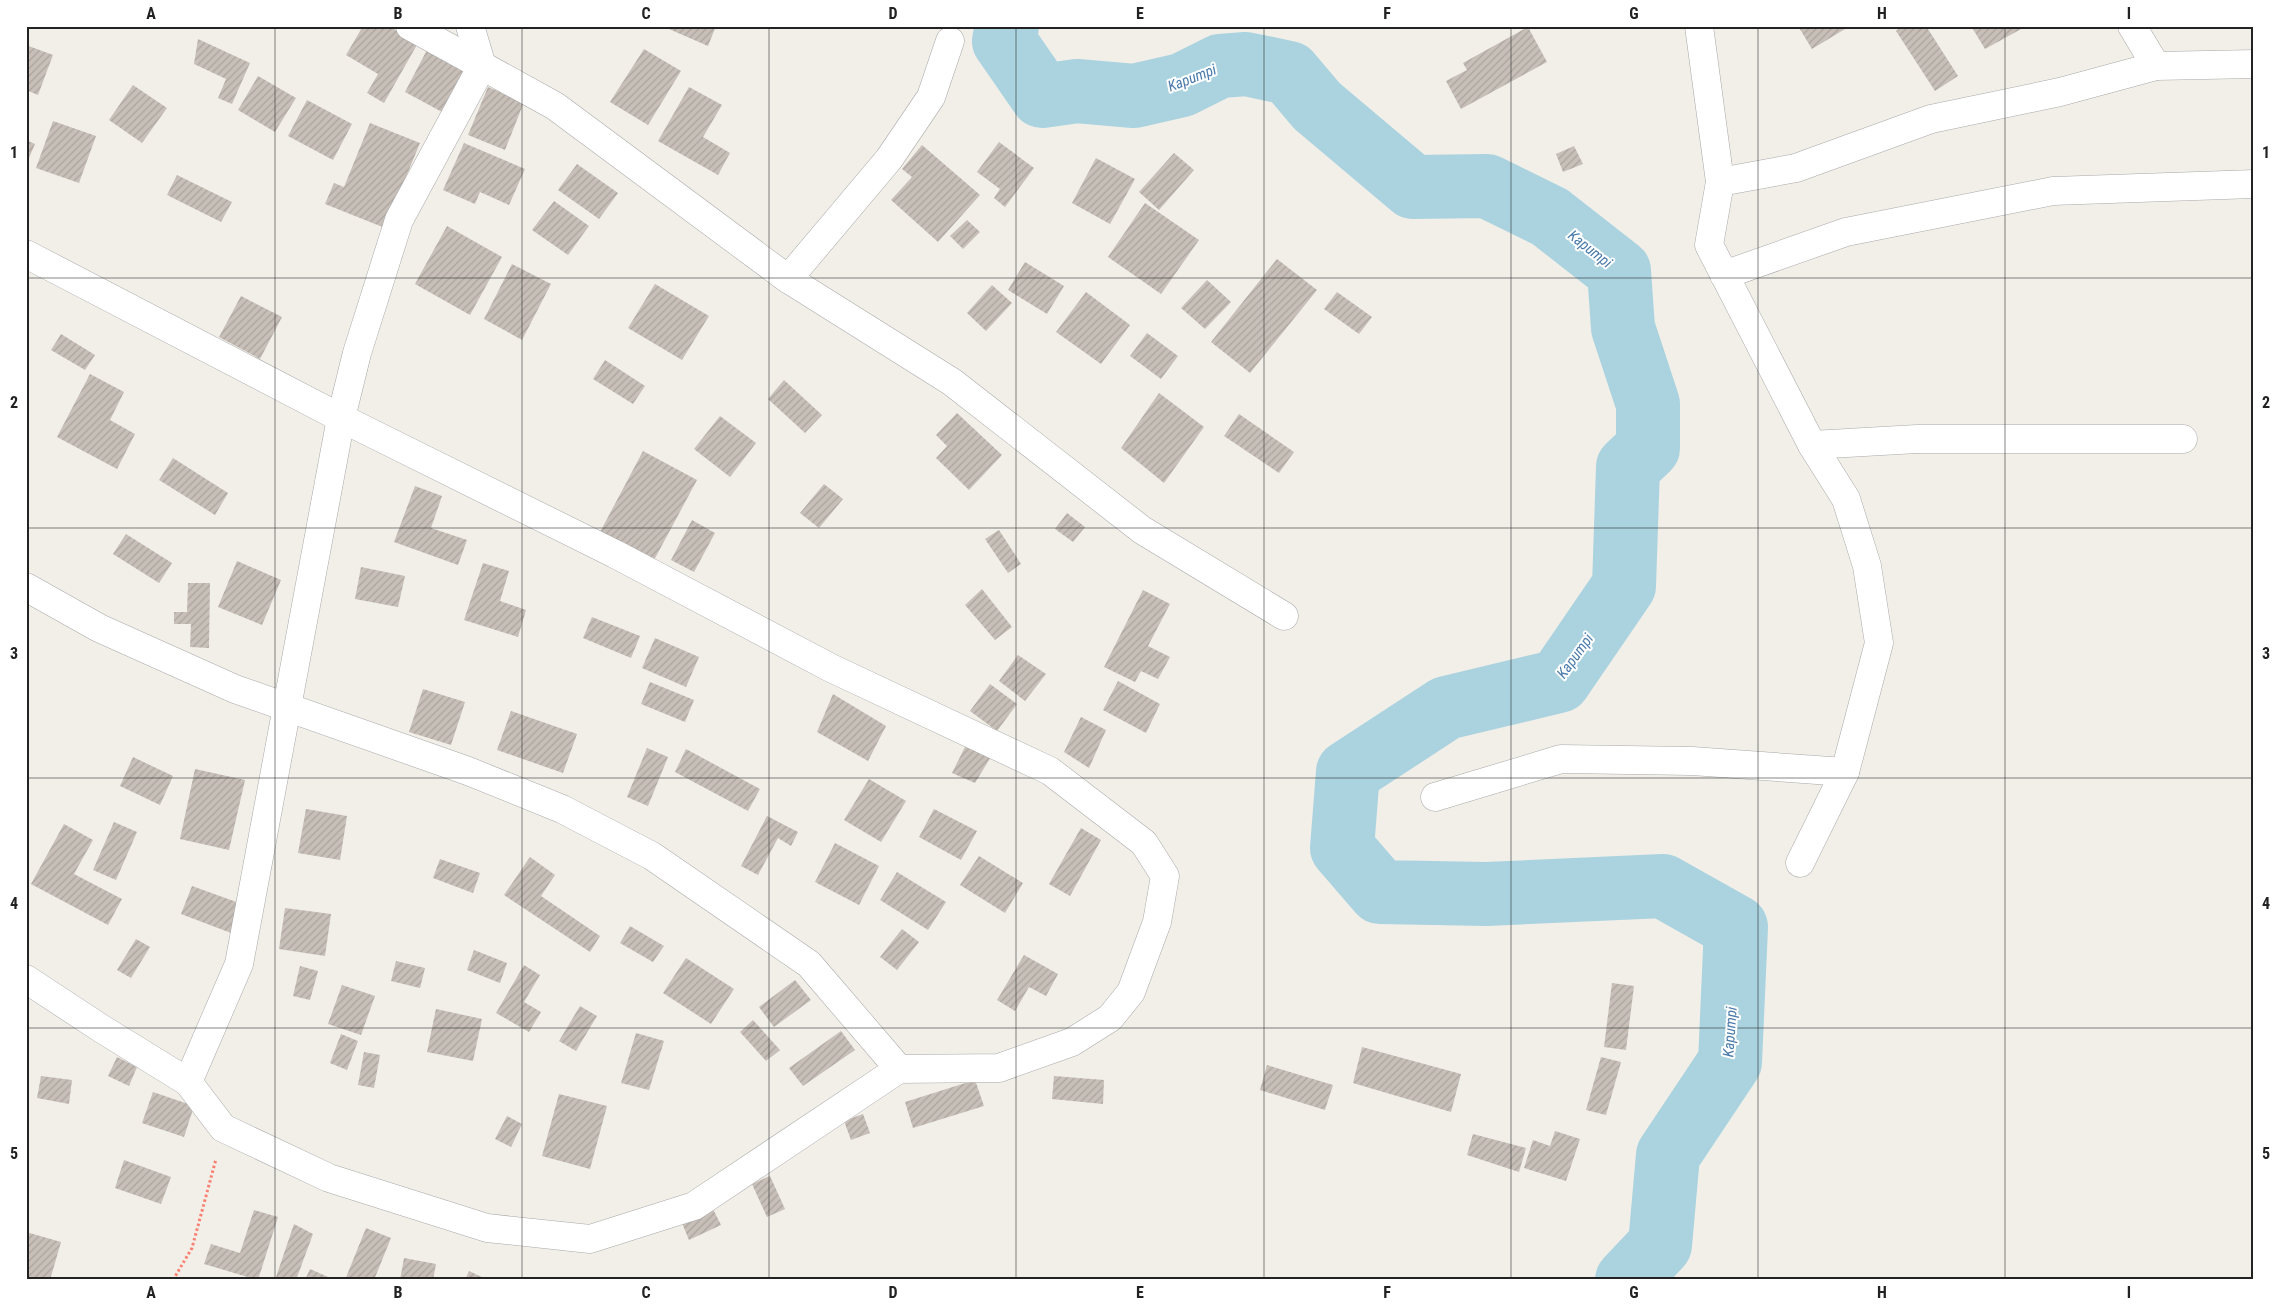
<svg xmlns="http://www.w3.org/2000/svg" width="2280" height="1306" viewBox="0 0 2280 1306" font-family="'Roboto Condensed',sans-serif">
<defs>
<pattern id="building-hatch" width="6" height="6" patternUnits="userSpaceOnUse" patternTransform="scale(1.25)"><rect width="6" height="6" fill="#c7bfb8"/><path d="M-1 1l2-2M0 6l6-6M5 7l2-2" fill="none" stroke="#aba49e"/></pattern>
</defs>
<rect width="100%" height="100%" fill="#f2efe9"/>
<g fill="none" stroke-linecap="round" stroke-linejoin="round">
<path stroke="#aad3df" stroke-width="64" d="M1007,26L1004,41L1042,96L1077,91L1134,96L1182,85L1220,66L1246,64L1289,73L1317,106L1413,187L1487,186L1550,217L1619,271L1623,328L1648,404V448L1628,467L1624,586L1559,681L1446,708L1348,772L1342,848L1380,892L1486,894L1663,886L1736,927L1730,1062L1668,1155L1660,1245L1627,1280"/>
</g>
<g fill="url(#building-hatch)">
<path d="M363,26H389L418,43L384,103L367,93L378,74L346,55Z"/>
<path d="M662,26H716L708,46Z"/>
<path d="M1798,26H1850L1812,49Z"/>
<path d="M1902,26H1926L1958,76L1935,91L1896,31Z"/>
<path d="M1971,26H2022L2023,28L1985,49Z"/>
<path d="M1528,27L1547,62L1461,109L1446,81L1467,70L1463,63Z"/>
<path d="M198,39L250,63L232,104L218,98L226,79L194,64Z"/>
<path d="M26,45L53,55L38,95L26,90Z"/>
<path d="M428,48L466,68L442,112L405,92Z"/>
<path d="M644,49L681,71L648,125L610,102Z"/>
<path d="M258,76L296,98L275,132L238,110Z"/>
<path d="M133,85L167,108L142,143L109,120Z"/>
<path d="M488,87L524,102L505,150L468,135Z"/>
<path d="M689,87L722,105L703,137L730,153L718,175L658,141Z"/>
<path d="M307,100L352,124L333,160L288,136Z"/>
<path d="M53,121L96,136L79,183L36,168Z"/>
<path d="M370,123L420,143L385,228L325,204L334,183L344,187Z"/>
<path d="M26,140L35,144L26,165Z"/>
<path d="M999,142L1034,168L1005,207L994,198L1000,189L977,172Z"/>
<path d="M464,143L525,169L509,205L480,192L475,204L443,190Z"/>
<path d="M922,145L980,195L938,242L891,200L912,177L902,169Z"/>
<path d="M1574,146L1583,164L1563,172L1556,154Z"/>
<path d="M1174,153L1194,170L1159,210L1139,192Z"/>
<path d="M1096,158L1135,179L1110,224L1072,203Z"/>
<path d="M577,164L618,193L599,219L558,190Z"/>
<path d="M177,175L232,202L221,222L167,195Z"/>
<path d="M554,201L589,226L568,255L532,230Z"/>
<path d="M1145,203L1199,240L1161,294L1108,257Z"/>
<path d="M967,220L980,232L963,249L950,236Z"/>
<path d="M447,226L502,257L470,315L415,284Z"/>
<path d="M1277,259L1317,290L1250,373L1211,342Z"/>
<path d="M1025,262L1064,286L1047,314L1008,290Z"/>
<path d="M512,264L551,284L522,340L484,319Z"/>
<path d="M1207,280L1231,302L1205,329L1181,308Z"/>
<path d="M655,284L709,316L682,360L628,328Z"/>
<path d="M992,285L1012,303L986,331L967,313Z"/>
<path d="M1086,292L1130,325L1101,364L1056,332Z"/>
<path d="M1337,292L1372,317L1359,334L1324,309Z"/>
<path d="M241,296L282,317L260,359L219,337Z"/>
<path d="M1147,333L1178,356L1161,379L1130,356Z"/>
<path d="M61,334L95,355L85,370L51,350Z"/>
<path d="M605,360L645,386L633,404L593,379Z"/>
<path d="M90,374L124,392L110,420L135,434L117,469L57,437Z"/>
<path d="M784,380L822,415L805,433L768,399Z"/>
<path d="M1159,393L1204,427L1164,483L1121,448Z"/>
<path d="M957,413L1002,455L969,490L936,458L947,446L936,435Z"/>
<path d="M1239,414L1294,452L1279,473L1224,436Z"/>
<path d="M720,416L756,443L730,477L694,449Z"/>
<path d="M643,451L697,480L653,562L599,534Z"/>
<path d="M173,458L228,493L215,515L159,480Z"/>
<path d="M824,484L843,499L819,528L800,513Z"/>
<path d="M415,486L442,496L431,528L467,540L458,565L394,542Z"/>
<path d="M1067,513L1085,527L1073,542L1055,529Z"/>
<path d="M692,520L715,533L694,572L671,560Z"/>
<path d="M999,530L1021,564L1008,573L985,539Z"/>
<path d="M126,534L172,563L159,583L113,554Z"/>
<path d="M237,561L281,580L262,625L218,607Z"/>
<path d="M483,563L509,571L500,601L526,610L518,637L464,620Z"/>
<path d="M361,567L405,576L398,607L355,599Z"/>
<path d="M188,583H210L209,648L190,647L191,624H174V612H187Z"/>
<path d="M982,589L1012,627L995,640L965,605Z"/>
<path d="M1143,590L1170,604L1148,646L1170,657L1158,679L1141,671L1135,682L1104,667Z"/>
<path d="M592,617L640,636L631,658L583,638Z"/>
<path d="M655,638L699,657L686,687L642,668Z"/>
<path d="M1018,655L1046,674L1025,701L999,681Z"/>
<path d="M1118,681L1160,704L1146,733L1103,710Z"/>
<path d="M650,682L694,700L685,722L641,704Z"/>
<path d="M990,684L1017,704L997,731L970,711Z"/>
<path d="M423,689L465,702L451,745L409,732Z"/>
<path d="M833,694L886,726L868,761L817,732Z"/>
<path d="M511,711L577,734L563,773L497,750Z"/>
<path d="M1081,717L1106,730L1089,768L1064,752Z"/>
<path d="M968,741L992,755L975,783L952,773Z"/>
<path d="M647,748L668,757L648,806L627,797Z"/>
<path d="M686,749L760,789L748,811L675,772Z"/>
<path d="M133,757L173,776L160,805L120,786Z"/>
<path d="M195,769L245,780L229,850L180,839Z"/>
<path d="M869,779L906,801L881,842L844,820Z"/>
<path d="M306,809L347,816L340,860L298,853Z"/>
<path d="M934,809L977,831L961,860L919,837Z"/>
<path d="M767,816L798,832L791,846L778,838L758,875L741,866Z"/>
<path d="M114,822L137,832L116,880L93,870Z"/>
<path d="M64,824L93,840L74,874L122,899L108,925L31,884Z"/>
<path d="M1081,828L1101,840L1070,896L1049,884Z"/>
<path d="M835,843L879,866L859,905L815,882Z"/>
<path d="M979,856L1023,883L1005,913L960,885Z"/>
<path d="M530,857L555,875L541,896L600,936L590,952L504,895Z"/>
<path d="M440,859L480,873L473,893L433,878Z"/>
<path d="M897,872L946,902L928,930L880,900Z"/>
<path d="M192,886L242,904L231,933L181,914Z"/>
<path d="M285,908L331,914L325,956L279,949Z"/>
<path d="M630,926L664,946L653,962L620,943Z"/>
<path d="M902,929L919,942L897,970L880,957Z"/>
<path d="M136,939L150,947L131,978L117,970Z"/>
<path d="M474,950L507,963L500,983L467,970Z"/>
<path d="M1024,955L1058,974L1046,996L1029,987L1015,1011L997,1000Z"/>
<path d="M686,958L734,989L711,1024L663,993Z"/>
<path d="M396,961L425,968L420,988L391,981Z"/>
<path d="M524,965L540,975L524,1002L541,1012L529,1032L496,1013Z"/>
<path d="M300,966L318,971L310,1000L293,996Z"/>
<path d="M795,980L811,1000L774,1027L759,1007Z"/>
<path d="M1612,983L1634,986L1626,1050L1604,1047Z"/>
<path d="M342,985L375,996L361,1035L328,1024Z"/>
<path d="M580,1006L597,1016L576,1051L559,1041Z"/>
<path d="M436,1009L482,1019L473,1061L427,1052Z"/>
<path d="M753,1020L780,1050L766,1061L740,1032Z"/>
<path d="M841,1031L855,1050L803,1086L789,1068Z"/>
<path d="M636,1033L664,1041L649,1090L621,1083Z"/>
<path d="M341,1034L358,1041L347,1070L330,1063Z"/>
<path d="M1362,1047L1461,1074L1451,1112L1353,1083Z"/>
<path d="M364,1052L380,1055L374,1088L358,1085Z"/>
<path d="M117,1057L137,1067L129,1086L108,1076Z"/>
<path d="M1601,1057L1621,1062L1606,1115L1586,1110Z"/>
<path d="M1267,1065L1333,1085L1325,1110L1260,1090Z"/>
<path d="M41,1076L72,1080L69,1104L37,1098Z"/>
<path d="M1054,1076L1104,1080L1103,1104L1052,1099Z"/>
<path d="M975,1080L984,1106L913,1128L905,1102Z"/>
<path d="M153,1092L194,1106L184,1137L142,1123Z"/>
<path d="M559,1094L607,1106L590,1169L542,1156Z"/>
<path d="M863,1114L870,1133L851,1140L844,1121Z"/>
<path d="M507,1116L522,1124L511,1147L495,1139Z"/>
<path d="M1555,1131L1580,1139L1566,1181L1524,1168L1533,1140L1550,1146Z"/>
<path d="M1473,1134L1526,1148L1519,1172L1467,1155Z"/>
<path d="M124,1160L171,1177L161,1204L115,1188Z"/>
<path d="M770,1176L785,1209L767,1217L752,1184Z"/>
<path d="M713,1209L721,1225L689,1240L682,1223Z"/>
<path d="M254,1210L278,1217L258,1280L204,1264L211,1244L240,1253Z"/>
<path d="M294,1224L313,1234L296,1280H275Z"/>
<path d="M366,1228L391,1238L374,1280H345Z"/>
<path d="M26,1232L61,1242L50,1280H37L26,1277Z"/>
<path d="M404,1258L436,1264L433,1280H400Z"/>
<path d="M310,1269L335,1280H305Z"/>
<path d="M469,1271L488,1280H465Z"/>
</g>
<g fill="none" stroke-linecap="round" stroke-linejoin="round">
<g stroke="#a9a9a9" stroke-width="29">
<g id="street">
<path d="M410,26L555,106L788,279L952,382L1142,530L1284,616"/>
<path d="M1699,26L1720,182L1709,245L1812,445L1846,499L1867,566L1879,643L1845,772L1800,863"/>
<path d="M2132,26L2156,66"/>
<path d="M1720,182L1796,168L1931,119L2060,92L2156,66L2254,64"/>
<path d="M26,254L341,418L615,554L831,668L1050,771L1144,843L1165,876L1157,922L1131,992L1110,1018L1072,1042L999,1068L899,1069L694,1206L590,1239L487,1228L329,1178L223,1128L188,1082L102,1029L26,979"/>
<path d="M1724,275L1846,232L2053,191L2254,184"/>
<path d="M788,279L889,159L931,97L950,41"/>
<path d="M1812,445L1917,439H2183"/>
<path d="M26,587L99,628L235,689L468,771L562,809L652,856L809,964L899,1069"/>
<path d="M1435,797L1561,759L1692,761L1845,772"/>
<path d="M188,1082L239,964L341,418L357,353L399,220L482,66L470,26"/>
</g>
</g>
<path stroke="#fa8072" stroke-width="3" stroke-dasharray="2.5 2.5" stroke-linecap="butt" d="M173,1280L192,1248L216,1159"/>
<use href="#street" stroke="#fff" stroke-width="28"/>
</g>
<path fill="none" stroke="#222" stroke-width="1" stroke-opacity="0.55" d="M275,26V1280M522,26V1280M769,26V1280M1016,26V1280M1264,26V1280M1511,26V1280M1758,26V1280M2005,26V1280M26,278H2254M26,528H2254M26,778H2254M26,1028H2254"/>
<g text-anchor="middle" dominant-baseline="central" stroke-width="4" stroke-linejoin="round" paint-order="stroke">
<g font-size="15" font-style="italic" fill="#4a7aab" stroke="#fff">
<text transform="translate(1192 78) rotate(-21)">Kapumpi</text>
<text transform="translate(1590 249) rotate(38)">Kapumpi</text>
<text transform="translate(1575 656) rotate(-54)">Kapumpi</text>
<text transform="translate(1730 1032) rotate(-86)">Kapumpi</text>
</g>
</g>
<rect width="2280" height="1306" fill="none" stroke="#ffffff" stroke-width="55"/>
<rect x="28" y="28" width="2224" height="1250" fill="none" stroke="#222" stroke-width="2"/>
<g font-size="16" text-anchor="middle" font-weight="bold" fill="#222">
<text x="151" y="19">A</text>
<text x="398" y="19">B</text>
<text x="646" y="19">C</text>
<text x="893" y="19">D</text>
<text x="1140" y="19">E</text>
<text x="1387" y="19">F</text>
<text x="1634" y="19">G</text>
<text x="1882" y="19">H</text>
<text x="2129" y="19">I</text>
<text x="14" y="158">1</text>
<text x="2266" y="158">1</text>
<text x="14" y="408">2</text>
<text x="2266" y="408">2</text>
<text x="14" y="659">3</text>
<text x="2266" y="659">3</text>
<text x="14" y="909">4</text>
<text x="2266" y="909">4</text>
<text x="14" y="1159">5</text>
<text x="2266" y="1159">5</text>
<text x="151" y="1298">A</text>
<text x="398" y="1298">B</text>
<text x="646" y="1298">C</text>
<text x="893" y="1298">D</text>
<text x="1140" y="1298">E</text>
<text x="1387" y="1298">F</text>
<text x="1634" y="1298">G</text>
<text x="1882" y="1298">H</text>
<text x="2129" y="1298">I</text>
</g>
</svg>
